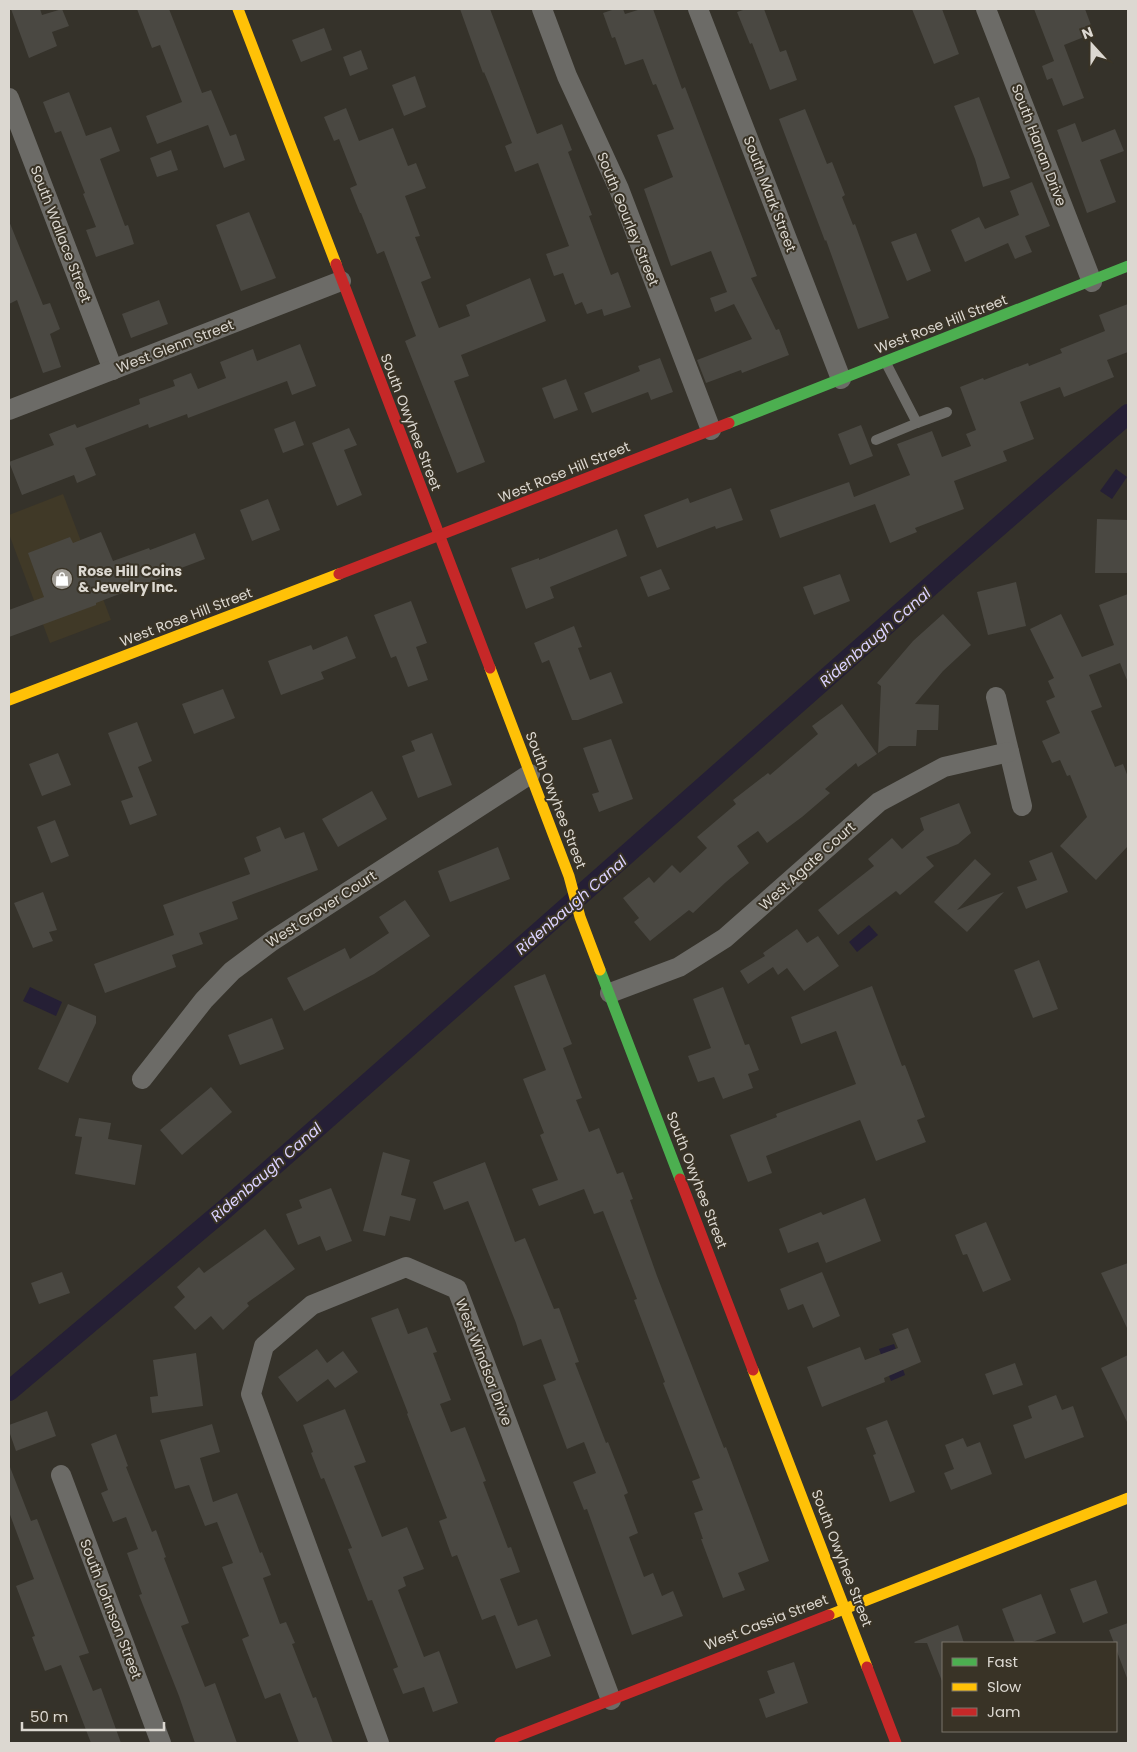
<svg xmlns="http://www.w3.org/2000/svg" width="1137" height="1752" viewBox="0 0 1137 1752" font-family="Poppins,sans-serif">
<rect width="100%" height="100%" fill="#35322a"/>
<path fill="#403927" d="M63,494L111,620L50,643L9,534V515Z"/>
<g fill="#251f35">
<path d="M1116,469L1127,477L1112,499L1100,491Z"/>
<path d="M869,925L878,935L857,952L849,942Z"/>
<path d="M30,987L62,1002L56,1016L23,1001Z"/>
<path d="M894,1344L905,1375L891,1381L879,1349Z"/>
</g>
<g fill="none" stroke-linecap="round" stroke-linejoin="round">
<path stroke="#251f35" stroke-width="20" d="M9,1391L225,1209L951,568L1128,414"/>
</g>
<g fill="#4a4842">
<path d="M11,9H40L42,15L62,9L69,26L52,32L57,46L29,58Z"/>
<path d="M137,9H169L202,93L211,90L230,136L236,134L245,160L224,168L208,125L157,144L146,116L182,102L160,45L152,48Z"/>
<path d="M460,9H490L537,134L562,124L572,150L568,152L592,215L589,216L611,275L618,272L631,307L604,316L602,309L587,314L582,302L575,305L563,273L554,276L546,254L569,246L538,163L515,172L505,146L512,143L489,84L484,72L483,73Z"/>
<path d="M615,9H623L625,14L641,9H653L682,89L685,87L757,276L751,278L776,330L779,329L789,355L742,373L741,370L706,383L697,360L752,339L734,304L715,312L710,298L727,292L711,251L671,266L644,189L673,177L657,135L674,129L656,84L653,85L643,59L625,65L615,37L612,38L603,13Z"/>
<path d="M746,9H764L780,52L786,50L797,80L770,90L752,43L750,44L737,12Z"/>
<path d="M912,9H942L959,54L934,64Z"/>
<path d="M1034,9H1085L1094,33L1064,45L1084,98L1063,106L1052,78L1047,80L1042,66L1054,61Z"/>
<path d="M324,28L332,50L301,62L292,40Z"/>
<path d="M361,50L368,69L350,76L343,57Z"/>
<path d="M415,76L426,107L404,116L392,85Z"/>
<path d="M69,92L86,136L111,127L120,151L100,159L125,226L128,225L134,244L96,257L86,230L96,227L83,194L85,193L61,131L55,133L43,102Z"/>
<path d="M979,97L1010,178L983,187L975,159L954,106Z"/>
<path d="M346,108L359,141L393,128L408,166L416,163L426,188L405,196L420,236L415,237L431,278L421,282L439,328L470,316L466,305L530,278L546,321L461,355L469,376L454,381L485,462L457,473L405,341L416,336L384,251L377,254L361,213H360L350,188L357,185L339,139L334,141L324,117Z"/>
<path d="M805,109L827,164L832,162L845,195L842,197L853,225L855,224L889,318L858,329L826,240L825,241L779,119Z"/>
<path d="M1075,123L1082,142L1115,129L1124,151L1100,160L1116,202L1087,213L1057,130Z"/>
<path d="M171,150L178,170L157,177L150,158Z"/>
<path d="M1032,182L1050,226L1025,236L1032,252L1015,259L1008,243L965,262L951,230L979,217L985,229L1019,215L1010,191Z"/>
<path d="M249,212L276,278L241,291L216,225Z"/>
<path d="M9,221L43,305L50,303L60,329L50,334L61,367L43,373L17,300L9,304Z"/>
<path d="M916,233L931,271L907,281L891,242Z"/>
<path d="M159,300L168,324L131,338L122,314Z"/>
<path d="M1128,304V352L1107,360L1114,377L1064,397L1060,387L1020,402L1034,439L1003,451L1007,461L954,481L964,509L915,528L917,532L890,543L875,504L780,538L770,510L849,482L854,497L910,475L897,444L932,431L942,457L971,446L966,434L976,430L960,387L983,378L984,380L1028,363L1029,366L1062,353L1060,349L1105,331L1099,315Z"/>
<path d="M300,344L316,386L292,395L287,381L188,418L187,414L149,428L148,424L85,448L96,475L77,483L74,475L22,495L9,462L54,445L49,434L75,424L77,428L140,404L139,399L175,386L173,380L191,373L198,389L226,378L220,362L253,349L257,361Z"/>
<path d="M660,358L673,392L651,400L648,392L592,413L584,393L640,371L638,366Z"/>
<path d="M566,379L578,410L554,419L542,388Z"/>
<path d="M295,421L304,445L283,453L274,429Z"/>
<path d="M861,425L873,456L850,465L838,434Z"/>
<path d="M349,428L357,445L344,450L362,495L337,506L312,443Z"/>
<path d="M731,488L743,520L716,529L715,526L657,548L644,515L688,498L690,503Z"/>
<path d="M268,499L280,530L252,541L240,510Z"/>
<path d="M1097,519L1128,520V573H1095Z"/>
<path d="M617,529L627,556L550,587L554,598L526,609L511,568L539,558V560Z"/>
<path d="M101,532L113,561L149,548L150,550L195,533L205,559L160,576L161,578L96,603V605L9,637V610L44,597L28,553L70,537L73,543Z"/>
<path d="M661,569L670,589L648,597L640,577Z"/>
<path d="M840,574L850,601L814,615L803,587Z"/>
<path d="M1016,582L1026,626L988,635L977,592Z"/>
<path d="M1128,594V680H1127L1120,663L1089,675L1102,707L1091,711L1115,767L1123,764L1128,777V846L1096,880L1060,846L1087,817L1070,775L1067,776L1060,760L1052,763L1042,741L1060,733L1046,701L1055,697L1048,681L1054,678L1030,629L1061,614L1082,657L1114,645L1099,605Z"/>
<path d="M411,601L427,643L416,647L428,680L408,687L396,656L391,658L374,615Z"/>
<path d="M943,614L971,645L943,671L915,704L939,705L938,730H917L916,746H889L878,753L881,686L877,683L913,641Z"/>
<path d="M574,626L582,647L578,648L590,680L611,672L623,703L578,720H572L549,660L542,663L534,643Z"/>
<path d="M347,636L356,658L321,672L324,679L281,695L268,661L311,645L313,650Z"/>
<path d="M223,689L235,718L194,734L182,704Z"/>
<path d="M842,704L877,754L858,767L856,763L825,789L830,793L802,817L767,843L758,831L737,846L749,863L726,882L693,913L689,910L650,941L634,922L639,918L623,898L649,877L654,883L672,865L680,873L707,848L697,837L736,804L733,800L768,773L770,775L818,734L812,726Z"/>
<path d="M137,722L152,761L138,767L157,815L130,825L121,801L133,797L108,733Z"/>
<path d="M432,733L452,785L418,798L402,756L415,751L411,741Z"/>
<path d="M611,739L633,799L599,812L592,794L599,792L583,748Z"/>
<path d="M58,753L71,785L42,796L29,764Z"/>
<path d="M372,791L387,819L338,847L322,819Z"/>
<path d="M959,803L971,833L958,844L926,857L934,866L900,895L896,891L838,935L818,910L874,866L868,859L892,838L902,849L924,830L920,818Z"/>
<path d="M55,820L69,856L51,863L37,827Z"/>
<path d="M280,827L285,839L304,832L318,870L232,902L238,919L199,933L203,944L172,955L176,967L105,993L94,964L174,935L163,905L250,874L244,858L261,851L256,837Z"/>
<path d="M498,847L510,879L450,902L438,871Z"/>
<path d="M1052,852L1068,892L1026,909L1017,887L1037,880L1029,861Z"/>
<path d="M975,859L991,874L957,910L1004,892L967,932L934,902Z"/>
<path d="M43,892L57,930L49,932L53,941L33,948L14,903Z"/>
<path d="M405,900L430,936L374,974L304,1011L287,978L345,948L350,959L389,933L379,917Z"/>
<path d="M797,929L807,943L818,936L839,966L804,991L787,968L778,975L773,967L748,984L740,971L765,956L763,953Z"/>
<path d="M1039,960L1058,1009L1033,1018L1014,970Z"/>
<path d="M545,974L572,1044L563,1048L582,1098L576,1100L589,1132L599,1128L617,1174L623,1172L633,1199L630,1200L657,1276L724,1448L726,1447L769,1561L738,1573L745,1590L723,1598L701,1539H703L694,1513L703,1510L692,1481L700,1478L663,1383L665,1382L634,1300L637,1299L603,1211L594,1214L584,1189L539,1206L532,1189L558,1180L540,1135L544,1133L523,1079L546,1070L514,986Z"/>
<path d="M872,986L902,1066L905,1065L925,1117L917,1120L926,1142L876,1161L860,1120L766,1156L772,1173L748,1182L730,1135L777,1117L776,1114L856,1084L836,1031L801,1044L791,1017Z"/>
<path d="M723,987L745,1045L749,1044L759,1070L748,1074L753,1088L723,1099L714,1077L698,1082L688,1056L711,1048L693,999Z"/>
<path d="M68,1004L96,1016V1023L68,1083L38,1069Z"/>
<path d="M272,1018L284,1049L240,1065L228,1035Z"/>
<path d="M211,1087L232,1112L182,1155L160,1130Z"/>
<path d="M79,1118L111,1123L108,1139L142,1145L135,1185L75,1174L82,1137L75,1136Z"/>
<path d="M383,1152L410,1160L401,1195L416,1199L410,1221L390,1216L385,1236L363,1231Z"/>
<path d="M485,1162L515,1242L525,1238L554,1309L559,1308L579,1362L575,1363L606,1443L608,1442L628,1493L624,1495L638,1533L629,1537L644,1577L653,1573L662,1596L673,1591L683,1616L632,1635L587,1509L584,1510L573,1482L596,1473L584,1442L567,1449L543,1385L556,1380L541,1339L523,1346L516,1323L468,1201L444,1210L433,1182Z"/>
<path d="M331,1188L352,1241L326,1251L320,1236L298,1245L286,1214L302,1208L299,1200Z"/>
<path d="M865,1198L881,1241L826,1263L818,1242L788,1253L779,1229L821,1212L823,1215Z"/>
<path d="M986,1222L1011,1280L983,1292L967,1254L963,1255L955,1235Z"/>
<path d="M265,1229L295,1269L247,1303L249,1306L223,1330L211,1316L195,1330L174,1307L185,1297L177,1287L199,1267L204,1273Z"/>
<path d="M1128,1263V1330L1101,1273Z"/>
<path d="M62,1272L70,1293L39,1304L31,1283Z"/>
<path d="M822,1272L840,1316L813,1328L803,1304L788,1310L780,1289Z"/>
<path d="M398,1308L408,1334L427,1327L437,1352L433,1353L451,1400L440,1404L451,1432L465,1427L486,1481L483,1482L508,1548L511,1547L520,1572L500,1579L518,1626L537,1619L551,1656L516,1669L495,1615L482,1620L457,1555L452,1557L439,1521L447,1518L407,1414L408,1413L371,1318Z"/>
<path d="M908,1328L921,1362L884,1378L885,1382L822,1407L807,1367L860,1347L865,1360L898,1348L892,1334Z"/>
<path d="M317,1349L327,1363L343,1351L358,1372L335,1388L328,1379L297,1402L278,1377Z"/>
<path d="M196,1353L203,1406L152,1413L150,1397L158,1396L153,1360Z"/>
<path d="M1128,1355V1424L1101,1368Z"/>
<path d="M1015,1363L1023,1385L993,1395L985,1374Z"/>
<path d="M1056,1395L1062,1410L1073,1406L1084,1437L1025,1459L1013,1425L1032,1418L1028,1406Z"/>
<path d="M345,1409L366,1462L354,1466L382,1537L407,1527L424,1569L403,1577L406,1586L398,1590L424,1657L439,1651L458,1703L433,1712L424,1687L403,1694L393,1669L398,1667L372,1600L368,1601L348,1549L352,1548L324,1478L321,1479L311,1453L313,1452L303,1425Z"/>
<path d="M47,1411L56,1436L16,1451L9,1431V1425Z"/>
<path d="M887,1420L915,1492L890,1502L873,1455L876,1454L866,1428Z"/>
<path d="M212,1424L220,1452L200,1458L213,1502L237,1493L260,1553L262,1552L271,1575L263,1578L280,1624L286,1622L295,1643L292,1644L313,1698L316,1697L333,1743H299L280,1693L265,1699L242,1639L249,1636L222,1567L233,1563L217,1522L205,1526L189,1485L175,1489L160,1440Z"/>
<path d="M116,1434L128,1466L126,1467L152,1532L156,1530L166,1557L164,1558L189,1623L181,1626L205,1687L215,1683L237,1743H195L179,1696L139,1595L142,1594L127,1553L138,1549L126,1517L113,1522L101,1493L108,1490L91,1444Z"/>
<path d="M963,1438L967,1447L980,1442L992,1474L951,1490L944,1473L954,1469L945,1445Z"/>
<path d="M9,1467H10L31,1521L37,1519L89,1653L79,1656L93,1691L101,1688L121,1743H91L61,1665L45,1671L32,1637L35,1636L16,1586L34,1579L9,1512Z"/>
<path d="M1096,1580L1108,1613L1083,1623L1070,1589Z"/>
<path d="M1041,1594L1056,1633L1030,1643H1015L1002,1609Z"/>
<path d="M1128,1623V1678H1127L1116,1649V1643H1114L1109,1630Z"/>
<path d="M958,1625L964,1643H943V1681H942L927,1643H915L914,1642Z"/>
<path d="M794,1662L808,1703L766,1718L759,1699L775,1693L767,1671Z"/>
</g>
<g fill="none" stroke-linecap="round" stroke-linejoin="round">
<g stroke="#6c6b67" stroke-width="10">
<path d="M917,423L947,412"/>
<path d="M876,440L917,423L886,363"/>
</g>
<g stroke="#6c6b67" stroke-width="20">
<path d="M542,9L567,76L619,189L711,430"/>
<path d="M698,9L841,379"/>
<path d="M986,9L1092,282"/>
<path d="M9,98L113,370"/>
<path d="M9,410L341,281"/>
<path d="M996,697L1022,806"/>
<path d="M610,993L679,967L725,938L879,802L944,767L1009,752"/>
<path d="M142,1079L204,1000L232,971L272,941L530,774"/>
<path d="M61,1475L161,1743"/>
<path d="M379,1743L251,1394L264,1346L312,1305L406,1267L457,1289L611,1700"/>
</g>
<g stroke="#4caf50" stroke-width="11">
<path d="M729,423L1128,266"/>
<path d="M600,970L680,1179"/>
</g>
<g stroke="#ffc107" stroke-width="11">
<path d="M238,9L336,264"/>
<path d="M490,668L569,876L580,917L600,970"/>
<path d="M9,700L339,574"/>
<path d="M753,1370L867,1667"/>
<path d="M829,1615L1128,1498"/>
</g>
<g stroke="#c62828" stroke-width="11">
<path d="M336,264L490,668"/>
<path d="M339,574L729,423"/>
<path d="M680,1179L753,1370"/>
<path d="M867,1667L896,1743"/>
<path d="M500,1743L829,1615"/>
</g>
</g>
<defs>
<g id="shop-disc" transform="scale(1.125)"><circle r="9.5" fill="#a29e97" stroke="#393326"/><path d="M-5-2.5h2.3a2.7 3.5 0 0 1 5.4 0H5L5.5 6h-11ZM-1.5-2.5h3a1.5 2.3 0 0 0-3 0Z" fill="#fff"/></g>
</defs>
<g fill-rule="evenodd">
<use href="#shop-disc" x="62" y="579"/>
</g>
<g text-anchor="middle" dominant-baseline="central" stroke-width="4" stroke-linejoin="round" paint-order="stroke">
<g font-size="14" fill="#dcd8d1" stroke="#393326">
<text transform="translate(1039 145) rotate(69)">South Hanan Drive</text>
<text transform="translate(770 194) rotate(69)">South Mark Street</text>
<text transform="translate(628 219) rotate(68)">South Gourley Street</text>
<text transform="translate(61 234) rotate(69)">South Wallace Street</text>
<text transform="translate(941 324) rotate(-21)">West Rose Hill Street</text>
<text transform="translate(175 346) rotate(-21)">West Glenn Street</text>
<text transform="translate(411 422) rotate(69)">South Owyhee Street</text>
<text transform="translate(564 472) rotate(-22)">West Rose Hill Street</text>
<text transform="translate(186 617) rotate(-21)">West Rose Hill Street</text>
<text transform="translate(556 800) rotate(69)">South Owyhee Street</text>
<text transform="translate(807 866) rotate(-42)">West Agate Court</text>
<text transform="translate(321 909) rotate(-33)">West Grover Court</text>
<text transform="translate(697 1180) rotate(69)">South Owyhee Street</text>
<text transform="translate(484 1362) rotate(69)">West Windsor Drive</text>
<text transform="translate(842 1558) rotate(69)">South Owyhee Street</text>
<text transform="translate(111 1609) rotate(69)">South Johnson Street</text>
<text transform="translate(766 1622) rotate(-21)">West Cassia Street</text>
</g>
<g font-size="14" font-weight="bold" fill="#dcd8d1" stroke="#393326" text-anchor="start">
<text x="78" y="571">Rose Hill Coins<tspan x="78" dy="16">&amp; Jewelry Inc.</tspan></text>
</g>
<g font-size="15" font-style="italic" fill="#dbd2ff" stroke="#393326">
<text transform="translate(875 637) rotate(-41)">Ridenbaugh Canal</text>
<text transform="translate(571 905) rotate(-41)">Ridenbaugh Canal</text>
<text transform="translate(266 1172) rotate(-41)">Ridenbaugh Canal</text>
</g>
</g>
<rect width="1137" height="1752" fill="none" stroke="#dcd8d1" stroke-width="20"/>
<rect x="942" y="1642" width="175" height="90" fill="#393326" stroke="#7a756a"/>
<rect x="952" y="1658" width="25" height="8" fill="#4caf50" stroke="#7a756a"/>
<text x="987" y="1667" font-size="15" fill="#dcd8d1">Fast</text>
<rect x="952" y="1683" width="25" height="8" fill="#ffc107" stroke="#7a756a"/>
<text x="987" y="1692" font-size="15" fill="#dcd8d1">Slow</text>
<rect x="952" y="1708" width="25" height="8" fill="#c62828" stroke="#7a756a"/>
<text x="987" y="1717" font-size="15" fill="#dcd8d1">Jam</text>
<g transform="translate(1092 45) rotate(339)" stroke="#393326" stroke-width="4" paint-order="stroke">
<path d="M0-4L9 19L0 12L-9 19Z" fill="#dcd8d1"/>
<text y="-8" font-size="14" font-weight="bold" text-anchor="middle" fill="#dcd8d1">N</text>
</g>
<path d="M22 1722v8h142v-8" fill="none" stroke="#dcd8d1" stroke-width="2.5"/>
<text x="30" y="1722" font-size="15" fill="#dcd8d1" stroke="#393326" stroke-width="4" paint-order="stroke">50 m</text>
</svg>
